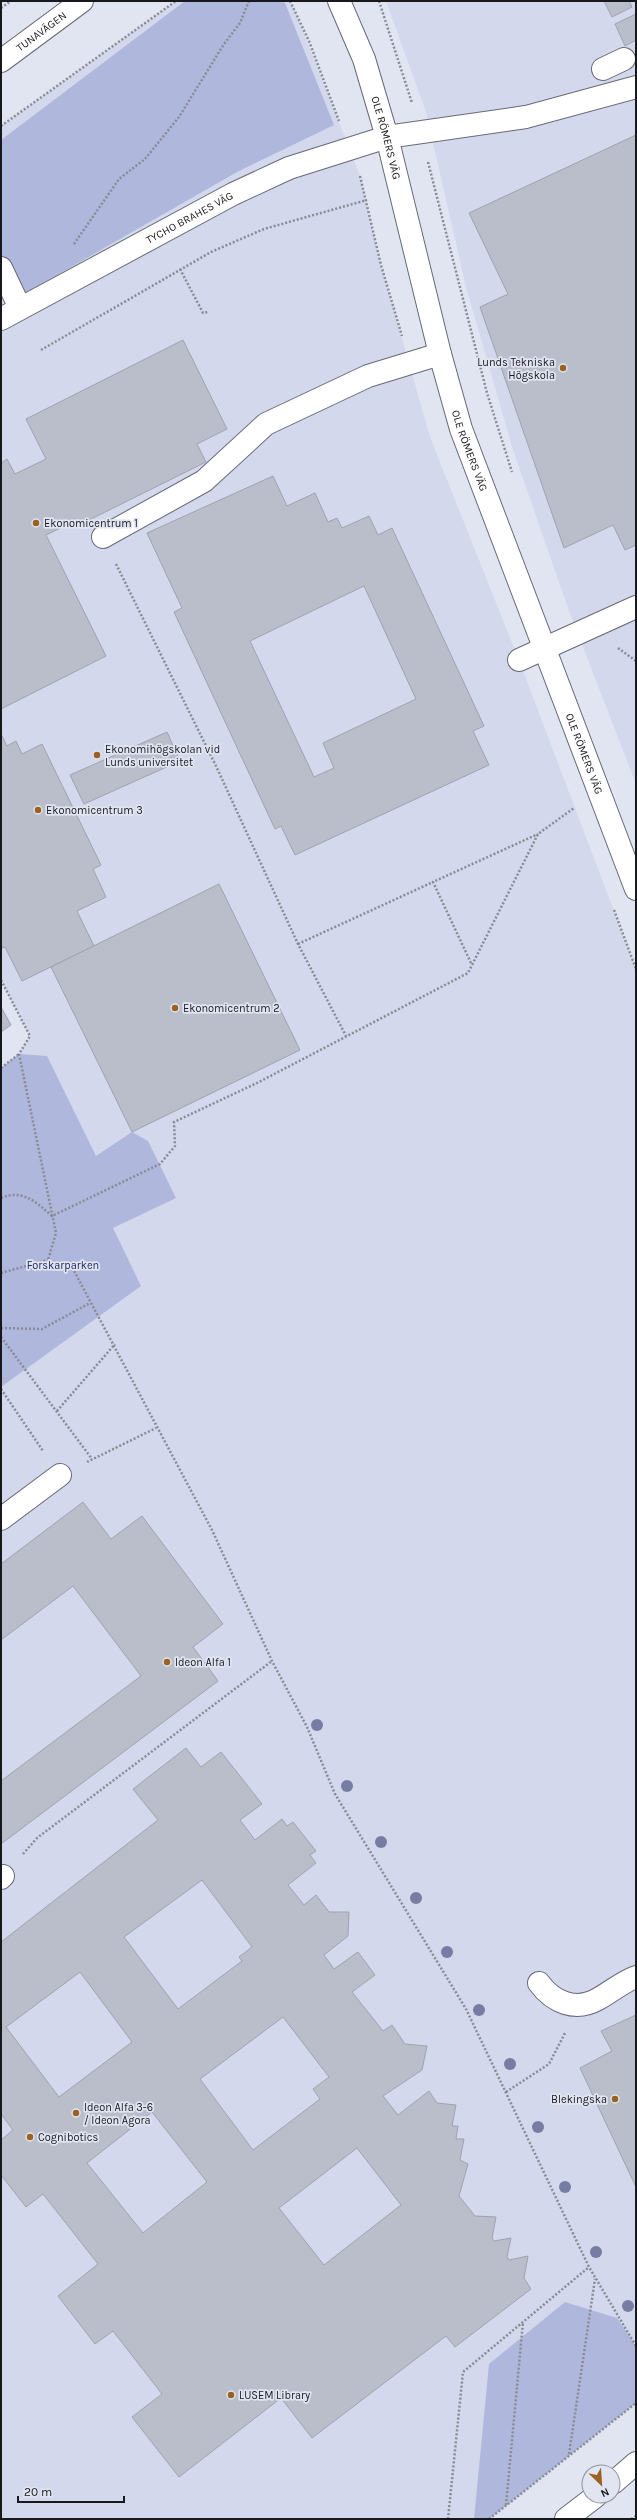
<svg xmlns="http://www.w3.org/2000/svg" width="637" height="2520" viewBox="0 0 637 2520" font-family="Karla,sans-serif">
<rect width="100%" height="100%" fill="#e1e5f2"/>
<g fill="#d3d8ec">
<path d="M176,1H290L296,13L360,176L381,265L430,437L522,668L636,969V2403L490,2519H1V1068L19,1054L30,1036L1,980V126Z"/>
<path d="M386,1H636V784L569,611L513,450L466,287L426,112Z"/>
</g>
<g fill="#afb8dc">
<path d="M185,1H278L285,3L334,125L237,172L10,302L1,286V140Z"/>
<path d="M19,1054L47,1056L96,1156L132,1132L148,1141L176,1198L113,1228L141,1286L1,1387V1068Z"/>
<path d="M565,2302L617,2318L636,2346V2403L489,2519H474L489,2364Z"/>
</g>
<g fill="#babdca" stroke="#9fa2af" fill-rule="evenodd">
<path d="M604,1H629L632,7L612,17Z"/>
<path d="M636,14V40L625,46L615,24Z"/>
<path d="M636,135V545L625,550L613,525L564,548L480,307L508,294L469,213Z"/>
<path d="M183,340L227,429L197,444L206,462L79,525L77,520L46,535L106,656L1,709V463L7,459L15,474L46,459L26,419Z"/>
<path d="M273,476L287,506L315,493L328,522L337,518L342,528L369,516L378,535L392,528L484,726L473,731L489,765L295,855L281,826L275,829L174,612L182,608L147,533ZM364,586L416,699L323,743L334,768L314,777L250,641Z"/>
<path d="M167,732L180,761L84,804L70,775Z"/>
<path d="M1,734L7,746L16,741L22,754L42,744L101,865L93,869L106,897L77,911L94,946L22,981L5,947L2,948L1,945Z"/>
<path d="M219,884L300,1050L132,1132L51,967Z"/>
<path d="M1,1007L11,1025L1,1032Z"/>
<path d="M83,1502L111,1539L142,1516L223,1624L193,1647L218,1681L1,1844V1781L141,1676L73,1586L1,1640V1564Z"/>
<path d="M186,1748L201,1767L221,1752L262,1804L240,1820L255,1840L282,1819L287,1826L293,1822L316,1851L310,1855L316,1863L288,1885L304,1905L316,1895L329,1912H349L348,1936L324,1955L334,1969L358,1952L375,1975L352,1992L383,2031L392,2025L405,2044L427,2046L422,2070L383,2096L398,2115L429,2091L437,2103L456,2105L452,2126H458L456,2139H464L460,2160L468,2164L459,2196L475,2216L496,2217L492,2238L494,2241L511,2238L507,2257L509,2260L528,2256L524,2278L531,2289L455,2347L446,2336L312,2438L281,2398L179,2477L132,2417L162,2394L113,2331L95,2344L58,2296L98,2264L43,2194L26,2207L1,2175V2140L13,2130L1,2114V1942L158,1820L133,1789ZM202,1880L252,1947L239,1957L242,1961L178,2009L124,1937ZM80,1972L132,2042L59,2097L6,2027ZM283,2017L329,2077L313,2089L320,2099L253,2150L200,2079ZM152,2112L207,2182L143,2233L87,2163ZM357,2148L401,2205L324,2265L279,2208Z"/>
<path d="M636,2015V2187L580,2068L612,2051L601,2031Z"/>
</g>
<g fill="none" stroke-linecap="round" stroke-linejoin="round">
<g stroke="#676a76" stroke-width="24">
<g id="minor">
<path id="s1" d="M339,1L364,59L387,137L440,354L461,429L636,889"/>
<path d="M603,69L624,59"/>
<path d="M1,268L20,308"/>
<path id="s2" d="M1,319L233,194L289,168L387,137L526,117L636,87"/>
<path d="M103,537L204,481L266,424L368,376L440,354"/>
<path d="M519,660L636,607"/>
<path d="M1,1519L60,1475"/>
<path d="M1,1878L3,1876"/>
<path d="M539,1983C553,2002 575,2012 598,1999C611,1992 622,1982 636,1977"/>
<path d="M613,2483L636,2463"/>
<path d="M566,2519L596,2496"/>
</g>
</g>
<g stroke="#676a76" stroke-width="24">
<g id="major">
<path id="s3" d="M1,61L82,1"/>
</g>
</g>
<g stroke="#888b94" stroke-width="2.5" stroke-dasharray="2 2" stroke-linecap="butt">
<path d="M290,1L309,41L339,121"/>
<path d="M379,1L412,103"/>
<path d="M1,8L11,1"/>
<path d="M1,126L176,1"/>
<path d="M428,162L487,393L512,472"/>
<path d="M360,176L381,265L402,336"/>
<path d="M74,244L119,179L145,159L179,117L224,44L240,23L249,1"/>
<path d="M180,269L203,313L208,312"/>
<path d="M41,350L211,252L264,229L367,200"/>
<path d="M116,564L216,766L298,944L346,1036"/>
<path d="M618,648L636,661"/>
<path d="M614,910L636,969"/>
<path d="M298,944L433,882"/>
<path d="M471,963L433,882L538,834"/>
<path d="M1,980L30,1036L19,1054L56,1233L48,1260L73,1269L212,1530L272,1661L307,1727L335,1794L466,2009L589,2267L636,2346"/>
<path d="M1,1068L19,1054"/>
<path d="M1,1198C23,1189 36,1202 52,1216L160,1164L175,1146L174,1122L257,1083L468,973L538,834L574,808"/>
<path d="M1,1273L48,1260"/>
<path d="M1,1328L42,1329L90,1303"/>
<path d="M1,1337L92,1459"/>
<path d="M1,1389L43,1451"/>
<path d="M57,1411L115,1344"/>
<path d="M87,1462L156,1428"/>
<path d="M23,1854L37,1838L272,1661"/>
<path d="M506,2092L549,2064L565,2033"/>
<path d="M569,2454L595,2279"/>
<path d="M506,2505L523,2322"/>
<path d="M448,2519L463,2372L589,2267"/>
<path d="M489,2519L636,2403"/>
<path d="M631,2519L636,2516"/>
</g>
<use href="#minor" stroke="#fff" stroke-width="22"/>
<use href="#major" stroke="#fff" stroke-width="22"/>
</g>
<g fill="#777ca2">
<circle cx="317" cy="1725" r="6"/>
<circle cx="347" cy="1786" r="6"/>
<circle cx="381" cy="1842" r="6"/>
<circle cx="416" cy="1898" r="6"/>
<circle cx="447" cy="1952" r="6"/>
<circle cx="479" cy="2010" r="6"/>
<circle cx="510" cy="2064" r="6"/>
<circle cx="538" cy="2127" r="6"/>
<circle cx="565" cy="2187" r="6"/>
<circle cx="596" cy="2252" r="6"/>
<circle cx="628" cy="2306" r="6"/>
</g>
<g fill="#9b611f" stroke="#e1e5f2" stroke-width="1.5">
<circle cx="563" cy="368" r="4"/>
<circle cx="36" cy="523" r="4"/>
<circle cx="97" cy="755" r="4"/>
<circle cx="38" cy="810" r="4"/>
<circle cx="175" cy="1008" r="4"/>
<circle cx="167" cy="1662" r="4"/>
<circle cx="615" cy="2099" r="4"/>
<circle cx="76" cy="2113" r="4"/>
<circle cx="30" cy="2137" r="4"/>
<circle cx="231" cy="2395" r="4"/>
</g>
<g text-anchor="middle" dominant-baseline="central" stroke-width="3.5" stroke-linejoin="round" paint-order="stroke">
<g font-size="11" fill="#17181c" stroke="#e1e5f2">
<text stroke="none"><textPath href="#s3" startOffset="50">TUNAVÄGEN</textPath></text>
<text stroke="none"><textPath href="#s1" startOffset="145">OLE RÖMERS VÄG</textPath></text>
<text stroke="none"><textPath href="#s2" startOffset="214">TYCHO BRAHES VÄG</textPath></text>
<text stroke="none"><textPath href="#s1" startOffset="469">OLE RÖMERS VÄG</textPath></text>
<text stroke="none"><textPath href="#s1" startOffset="793">OLE RÖMERS VÄG</textPath></text>
</g>
<g font-size="11" fill="#17181c" stroke="#e1e5f2" text-anchor="start">
<text x="555" y="362" text-anchor="end">Lunds Tekniska<tspan x="555" dy="13">Högskola</tspan></text>
<text x="44" y="523">Ekonomicentrum 1</text>
<text x="105" y="749">Ekonomihögskolan vid<tspan x="105" dy="13">Lunds universitet</tspan></text>
<text x="46" y="810">Ekonomicentrum 3</text>
<text x="183" y="1008">Ekonomicentrum 2</text>
<text x="175" y="1662">Ideon Alfa 1</text>
<text x="607" y="2099" text-anchor="end">Blekingska</text>
<text x="84" y="2107">Ideon Alfa 3-6<tspan x="84" dy="13">/ Ideon Agora</tspan></text>
<text x="38" y="2137">Cognibotics</text>
<text x="239" y="2395">LUSEM Library</text>
</g>
<g font-size="11" fill="#212660" stroke="#e1e5f2">
<text x="63" y="1265">Forskarparken</text>
</g>
</g>
<rect width="637" height="2520" fill="none" stroke="#17181c" stroke-width="4"/>
<g transform="translate(601 2484) rotate(155)"><circle r="19" fill="#e1e5f2" stroke="#90939c"/>
<path d="M0-3L7 15L0 10L-7 15Z" fill="#9b611f"/>
<text y="-6" font-size="11" font-weight="bold" text-anchor="middle" fill="#17181c">N</text>
</g>
<path d="M18 2496v6h106v-6" fill="none" stroke="#17181c" stroke-width="2"/>
<text x="24" y="2496" font-size="12" fill="#17181c" stroke="#e1e5f2" stroke-width="3" paint-order="stroke">20 m</text>
</svg>
